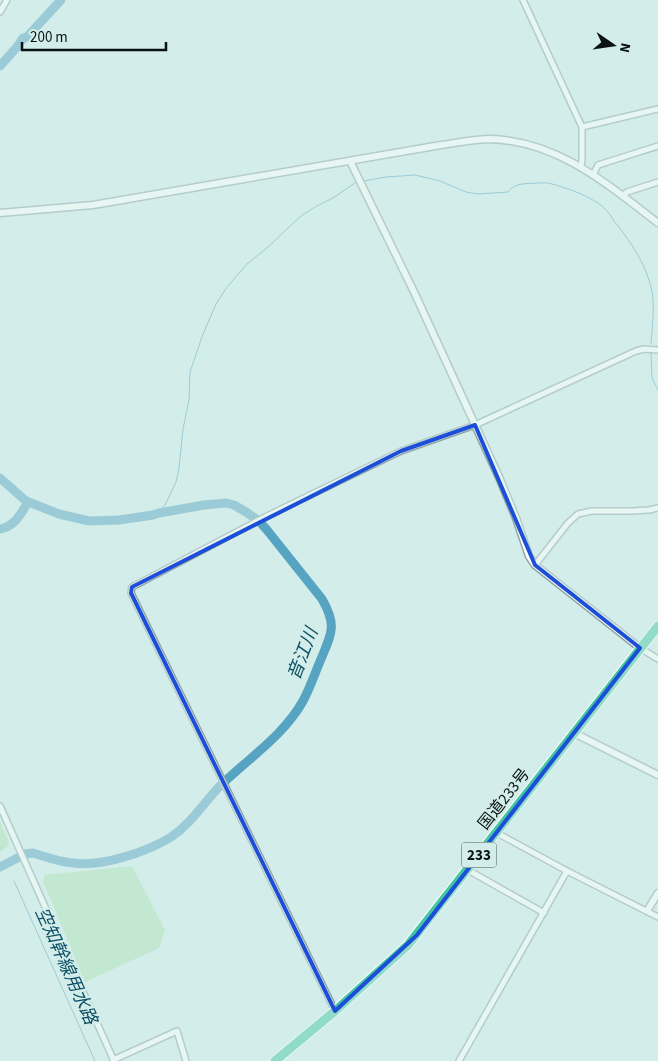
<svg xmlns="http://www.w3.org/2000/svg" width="658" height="1061" viewBox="0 0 658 1061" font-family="'Source Sans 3','Noto Sans JP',sans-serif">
<rect width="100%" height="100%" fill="#d3edea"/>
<g fill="#afe2b3">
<path d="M0,821L9,843L6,848L0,852Z"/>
<path d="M132,866L165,930L159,948L85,982L43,881L45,875Z"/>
</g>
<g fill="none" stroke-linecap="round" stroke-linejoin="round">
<g stroke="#56a3c2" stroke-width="1">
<path d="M363,181L386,177L415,175L440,181L466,192L478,194L508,192C515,182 527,184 539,183C548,182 556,185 565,188C578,192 591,198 602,206C607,210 611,216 614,221C631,242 646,264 652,291C655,308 652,327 651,344"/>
<path d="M651,352L652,378L658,390"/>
<path d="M159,513L161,509L165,505L176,482L179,468L183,429L189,400L190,372L203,334L216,304L227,287L248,263L267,248L290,226L301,216L315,207L333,198L355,183"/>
<path d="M0,848V849"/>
<path d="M14,881L95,1061"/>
</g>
<g stroke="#56a3c2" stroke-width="9">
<path d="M0,66L17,47L23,38H26L61,0"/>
<path d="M0,478L26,501L59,514L89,521L119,520L153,515L159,513L204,505L226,503L234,505L246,512L259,521L267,530L322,599C337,625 332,633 321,659C315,673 310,688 303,701C284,735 249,758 221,785C204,802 192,823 171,837C147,852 102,867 73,863C60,862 46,857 33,853L25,854L0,867"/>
<path d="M0,529C15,526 21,514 28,502"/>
</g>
<g stroke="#8fa7a4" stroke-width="8">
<g id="minor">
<path d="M523,0L582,127V160L581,167"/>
<path d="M0,12L7,0"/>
<path d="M582,127L658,109"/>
<path d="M593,175L598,165L658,146"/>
<path d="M622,196L627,192L658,182"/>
<path d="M535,565L568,523L578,514L592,511H632L649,510L658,508"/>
<path d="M640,648L658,659"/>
<path d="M0,806L114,1061"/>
<path d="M497,833L567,871L658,917"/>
<path d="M468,870L544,913"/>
<path d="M335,1011L131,593L132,587L269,515L401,451L475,425L636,351L644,349L658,350"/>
<path d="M113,1060L177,1031L186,1061"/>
<path d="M459,1061L567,871"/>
</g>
</g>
<g stroke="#8fa7a4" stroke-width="9">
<g id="tertiary">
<path d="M350,161L415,294L499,477L516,518L529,556L535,565L640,648"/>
<path d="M0,213L93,205L441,145C457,143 474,139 490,139C558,141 607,184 658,223"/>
<path d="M574,733L658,775"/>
<path d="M647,911L658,893"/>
</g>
</g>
<g stroke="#fff" stroke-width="11">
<path id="trunk" d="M275,1061L335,1011L408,945L658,626"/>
</g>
<use href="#minor" stroke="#fff" stroke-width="5"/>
<use href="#tertiary" stroke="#fff" stroke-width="6"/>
<use href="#trunk" stroke="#42c7a2" stroke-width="9"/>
</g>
<path d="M0 0H658V1061H0ZM475,425L535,565L640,648L417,935L335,1011L131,593L132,587L401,451Z" fill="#d3edea" fill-opacity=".55" fill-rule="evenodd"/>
<path fill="none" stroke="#1d4ed8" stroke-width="4" stroke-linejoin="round" d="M475,425L535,565L640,648L417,935L335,1011L131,593L132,587L401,451Z"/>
<g text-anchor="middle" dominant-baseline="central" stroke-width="4.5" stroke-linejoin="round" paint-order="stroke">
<rect fill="#d3edea" stroke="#465452" stroke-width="1" x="461.5" y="842.5" width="35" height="25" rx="4"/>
<g font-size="15" font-weight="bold" fill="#091311">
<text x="479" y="855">233</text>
</g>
<g font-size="16" fill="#091311" stroke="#d3edea">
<text transform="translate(504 799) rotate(-52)">国道233号</text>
</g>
<g font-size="18" font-style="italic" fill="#0e4f65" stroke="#d3edea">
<text transform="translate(303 654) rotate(-69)">音江川</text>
<text transform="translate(66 966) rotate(66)">空知幹線用水路</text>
</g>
</g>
<g transform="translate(613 45) rotate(103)" stroke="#d3edea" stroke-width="4" paint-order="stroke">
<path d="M0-4L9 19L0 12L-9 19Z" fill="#091311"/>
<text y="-8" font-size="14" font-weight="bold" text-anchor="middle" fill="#091311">N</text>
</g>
<path d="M22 42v8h144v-8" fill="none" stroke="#091311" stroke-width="2.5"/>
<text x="30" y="42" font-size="15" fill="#091311" stroke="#d3edea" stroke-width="4" paint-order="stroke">200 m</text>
</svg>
